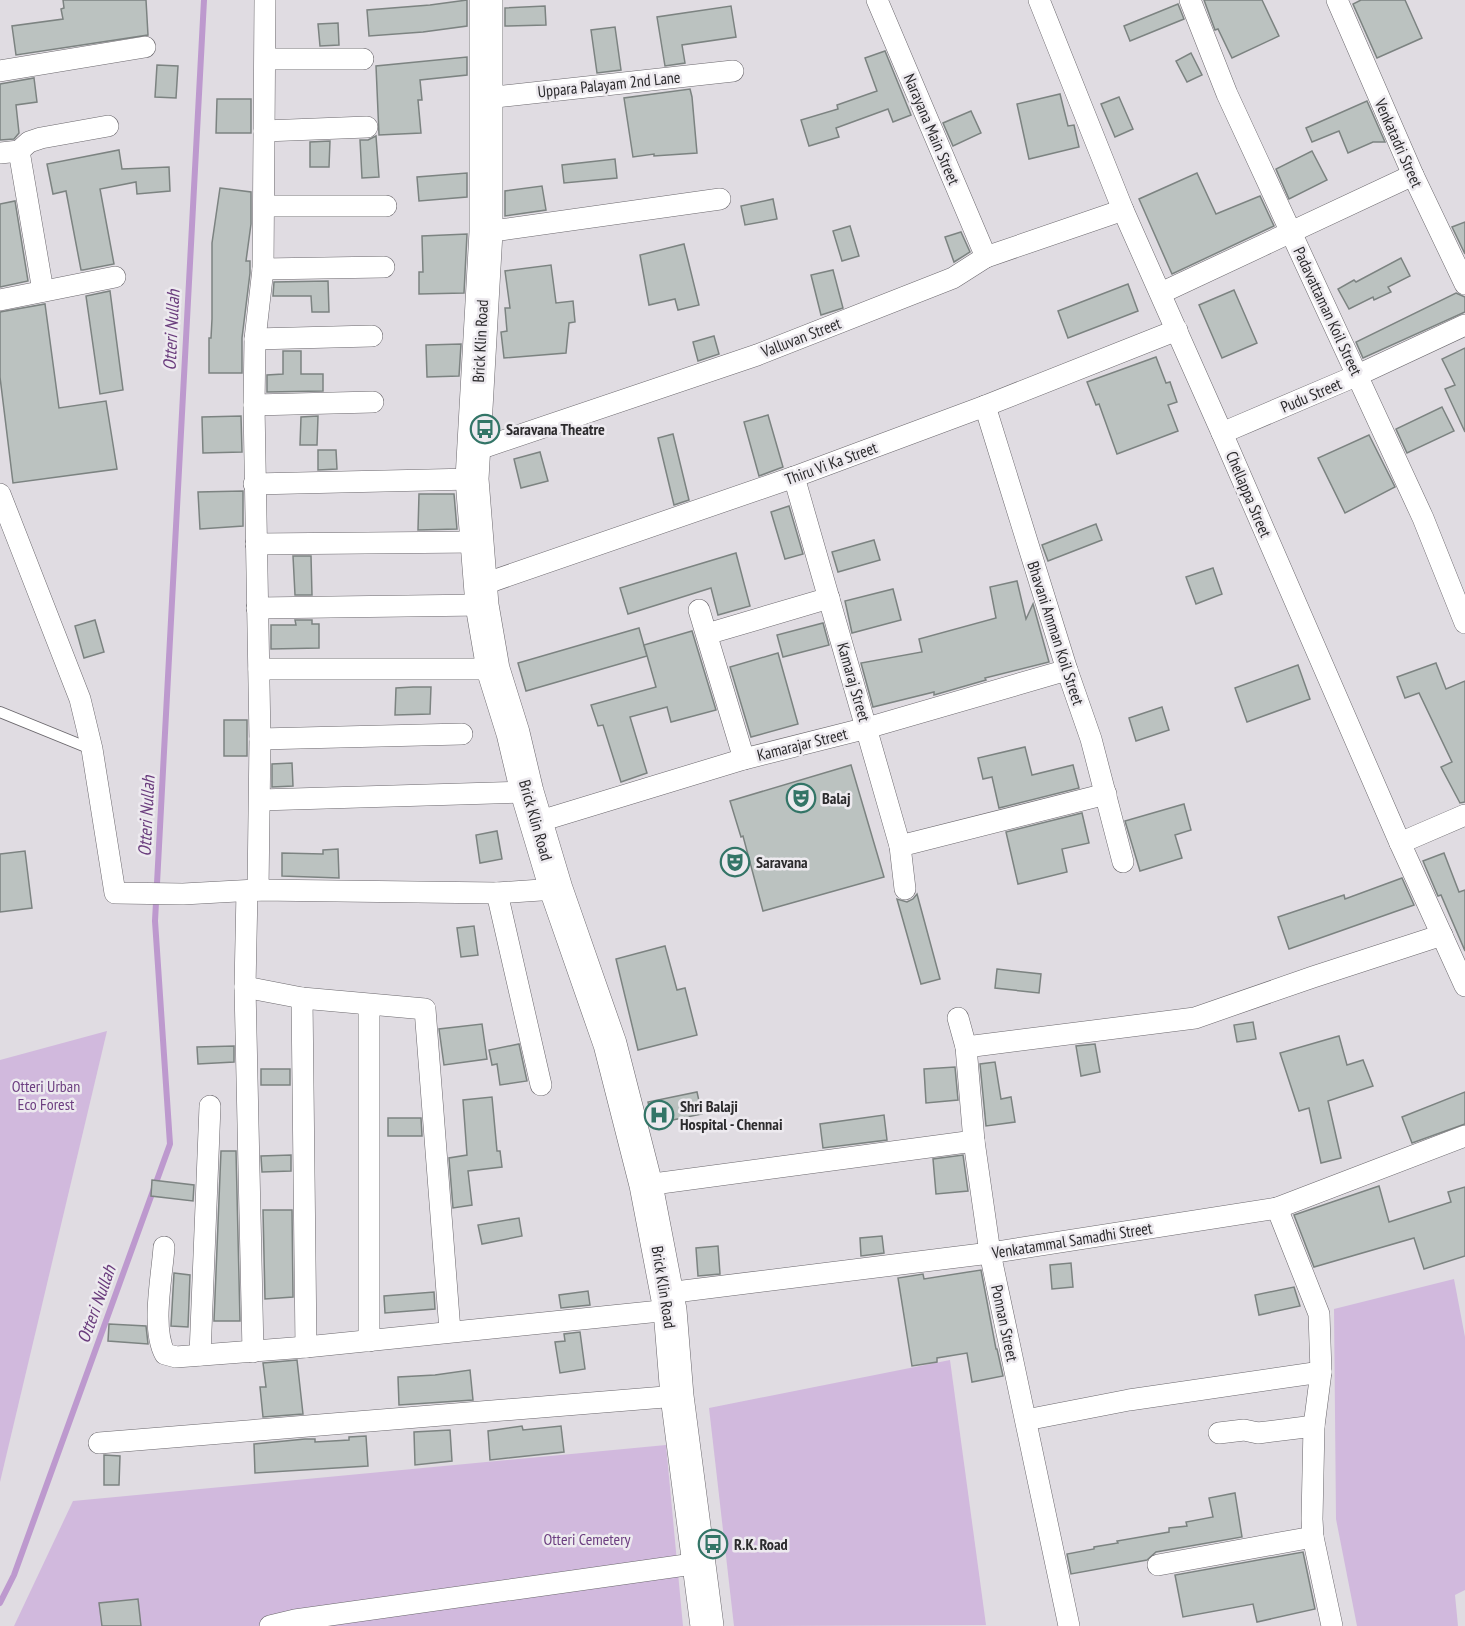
<svg xmlns="http://www.w3.org/2000/svg" width="1465" height="1626" viewBox="0 0 1465 1626" font-family="'PT Sans Narrow',sans-serif">
<rect width="100%" height="100%" fill="#e0dce2"/>
<g fill="#d1b9dd">
<path d="M107,1031L0,1482V1060Z"/>
<path d="M1454,1279L1465,1337V1590L1455,1595L1458,1626H1357L1336,1519L1334,1309Z"/>
<path d="M950,1360L986,1625L734,1626L709,1408Z"/>
<path d="M666,1445L683,1626H14L73,1501Z"/>
</g>
<g fill="none" stroke-linecap="round" stroke-linejoin="round">
<path stroke="#bd99ce" stroke-width="6" d="M0,1603L14,1575L170,1144L155,921L204,0"/>
</g>
<g fill="#bbc2c0" stroke="#7c8381" stroke-width="1.5">
<path d="M63,0H146L148,35L16,55L12,26L63,19L61,9L64,8Z"/>
<path d="M467,0V26L423,32L369,36L367,10L430,5Z"/>
<path d="M1204,0H1262L1279,36L1232,58L1218,29L1215,30Z"/>
<path d="M1361,0H1405L1422,38L1377,58L1353,4Z"/>
<path d="M1178,4L1184,19L1130,41L1124,26Z"/>
<path d="M545,6L546,25L505,26V8Z"/>
<path d="M731,6L736,37L682,45L685,63L665,66L657,17Z"/>
<path d="M338,23L339,45L320,46L318,24Z"/>
<path d="M615,27L621,70L597,73L591,30Z"/>
<path d="M885,51L911,115L893,122L888,109L836,128L839,137L809,146L801,120L838,109L837,105L877,91L865,58Z"/>
<path d="M1191,53L1202,75L1187,82L1176,61Z"/>
<path d="M467,57V75L420,80L422,100H418L421,133L379,135L376,66Z"/>
<path d="M157,65L178,66L176,98L155,97Z"/>
<path d="M34,78L37,102L16,105L19,133L14,139L0,140V84Z"/>
<path d="M690,89L692,97L697,153L654,156V154L633,157L624,98Z"/>
<path d="M1060,94L1068,126L1074,125L1079,147L1029,159L1017,104Z"/>
<path d="M1119,97L1133,129L1115,137L1101,104Z"/>
<path d="M217,99H251V133H216Z"/>
<path d="M1367,101L1385,142H1373L1348,153L1339,131L1312,142L1306,128Z"/>
<path d="M971,111L981,133L953,146L943,123Z"/>
<path d="M376,136L379,177L362,178L360,140H368Z"/>
<path d="M330,141L329,167H310V142Z"/>
<path d="M119,150L122,169L169,167L170,191L137,194L136,182L100,189L114,264L83,270H81L66,191L53,194L47,164Z"/>
<path d="M1312,151L1327,180L1289,199L1276,169Z"/>
<path d="M615,159L617,178L564,183L562,165Z"/>
<path d="M467,173V197L419,201L417,177Z"/>
<path d="M1197,173L1216,214L1260,196L1274,226L1172,274L1139,199Z"/>
<path d="M542,186L546,210L505,216V191Z"/>
<path d="M220,188L251,192V224L246,261H250V273L242,338V373H209V338H211L212,319V243Z"/>
<path d="M773,199L777,219L745,225L741,206Z"/>
<path d="M15,201L28,281L0,287V204Z"/>
<path d="M1465,222V254L1452,227Z"/>
<path d="M850,226L859,256L842,261L833,231Z"/>
<path d="M961,232L970,252L954,262L945,237Z"/>
<path d="M467,234L464,293L419,294V272H423L422,236Z"/>
<path d="M684,244L699,305L678,310L675,299L649,305L640,255Z"/>
<path d="M1401,258L1410,276L1388,287L1391,292L1374,300L1373,297L1349,309L1338,289L1354,280L1356,282Z"/>
<path d="M551,265L556,303L573,301L575,322L569,323L566,353L504,358L501,332L507,331L505,308H510L505,271Z"/>
<path d="M833,270L843,308L821,315L811,275Z"/>
<path d="M328,281L329,312H312L311,296H273L274,282Z"/>
<path d="M1128,284L1138,311L1068,338L1058,311Z"/>
<path d="M1234,290L1257,343L1222,358L1199,305Z"/>
<path d="M110,291L123,390L100,394L86,296Z"/>
<path d="M1456,293L1465,297V312L1363,358L1356,342Z"/>
<path d="M45,304L59,408L106,401L117,469L13,483L0,377V312Z"/>
<path d="M714,336L719,354L698,361L693,342Z"/>
<path d="M461,344L459,376L427,377L426,345Z"/>
<path d="M1465,348V432L1445,389L1455,385L1442,359Z"/>
<path d="M283,351H301V374H323V391L267,392V375L283,374Z"/>
<path d="M1156,357L1166,383L1170,382L1177,402L1168,405L1178,431L1117,454L1099,404L1096,405L1087,382Z"/>
<path d="M1442,407L1454,431L1407,453L1396,429Z"/>
<path d="M768,415L783,467L759,476L744,422Z"/>
<path d="M241,416L242,452L203,453L202,417Z"/>
<path d="M318,416L317,445H300L301,417Z"/>
<path d="M673,434L689,500L674,505L658,438Z"/>
<path d="M1369,435L1395,487L1345,513L1318,458Z"/>
<path d="M318,450H336L337,469L318,470Z"/>
<path d="M540,452L548,481L521,488L514,459Z"/>
<path d="M243,491V526L200,529L198,492Z"/>
<path d="M419,494H454L457,529L418,530Z"/>
<path d="M789,506L803,554L785,559L771,512Z"/>
<path d="M1096,524L1102,540L1048,561L1042,545Z"/>
<path d="M874,540L880,560L838,572L832,552Z"/>
<path d="M736,553L750,606L718,615L711,588L628,614L620,588Z"/>
<path d="M293,556H311L312,595H295Z"/>
<path d="M1213,568L1222,594L1196,604L1186,577Z"/>
<path d="M1017,581L1026,619L1033,604L1049,662L985,678L986,680L934,695V692L873,707L861,663L922,652L919,639L996,618L990,587Z"/>
<path d="M893,589L901,620L852,633L845,601Z"/>
<path d="M95,620L104,652L84,658L75,626Z"/>
<path d="M295,620H312V624H319V648L271,649V625H296Z"/>
<path d="M823,623L829,645L783,657L777,635Z"/>
<path d="M639,628L647,656L526,691L518,663Z"/>
<path d="M692,631L716,710L671,722L667,707L630,717L647,773L621,782L603,725L598,726L591,705L656,687L644,645Z"/>
<path d="M778,653L798,724L751,737L730,667Z"/>
<path d="M1436,663L1446,689L1465,681V802L1460,803L1441,767L1452,762L1419,693L1405,698L1397,677Z"/>
<path d="M1298,665L1310,699L1247,722L1235,688Z"/>
<path d="M413,687H431L430,714L395,715L396,688Z"/>
<path d="M1162,707L1169,730L1136,741L1129,718Z"/>
<rect x="224" y="720" width="23" height="36"/>
<path d="M1025,747L1032,775L1073,765L1079,788L999,808L992,777L983,779L978,758Z"/>
<path d="M292,763L293,786L272,787V764Z"/>
<path d="M851,765L884,877L763,911L743,836L741,837L730,801Z"/>
<path d="M1184,804L1191,830L1175,835L1182,858L1140,871L1125,821Z"/>
<path d="M1082,813L1089,843L1062,849L1067,872L1018,884L1006,832Z"/>
<path d="M497,831L502,859L480,863L476,835Z"/>
<path d="M338,849L339,878L282,876V853L323,854V850Z"/>
<path d="M25,851L32,908L0,912V854Z"/>
<path d="M1444,853L1459,892L1465,890V951L1441,895L1438,896L1423,861Z"/>
<path d="M1402,878L1414,905L1289,949L1278,917L1344,895L1345,899Z"/>
<path d="M917,894L940,979L921,984L897,899L907,902L913,899Z"/>
<path d="M474,926L478,955L461,957L457,928Z"/>
<path d="M665,946L677,990L685,988L697,1035L638,1050L616,959Z"/>
<path d="M997,969L1041,974L1039,993L995,988Z"/>
<path d="M1253,1022L1256,1039L1237,1042L1234,1025Z"/>
<path d="M482,1024L487,1059L444,1065L439,1029Z"/>
<path d="M1339,1036L1347,1065L1363,1060L1373,1086L1328,1101L1341,1158L1321,1163L1309,1108L1299,1111L1280,1053Z"/>
<path d="M519,1044L527,1081L500,1085L497,1064L492,1065L489,1050Z"/>
<path d="M1095,1044L1100,1072L1081,1076L1076,1046Z"/>
<path d="M234,1046V1062L198,1064L197,1047Z"/>
<path d="M995,1062L1001,1099L1011,1097L1015,1122L986,1126L980,1064Z"/>
<path d="M955,1067L958,1100L926,1103L924,1069Z"/>
<rect x="261" y="1069" width="29" height="16"/>
<path d="M697,1092L702,1114L653,1124L648,1102Z"/>
<path d="M1465,1092V1124L1412,1143L1402,1117Z"/>
<path d="M492,1097L497,1151H500L502,1167L468,1171L472,1205L453,1208L449,1158L467,1155L463,1100Z"/>
<path d="M884,1115L887,1140L823,1148L820,1124Z"/>
<path d="M388,1118H421L422,1136H388Z"/>
<path d="M221,1151H236L240,1321H214Z"/>
<path d="M291,1155V1171L262,1172L261,1156Z"/>
<path d="M963,1155L968,1191L936,1194L933,1159Z"/>
<path d="M152,1180L194,1185L193,1201L151,1196Z"/>
<path d="M1379,1186L1389,1222L1451,1202L1448,1192L1465,1187V1256L1424,1269L1414,1238L1314,1267L1294,1215Z"/>
<path d="M263,1210H292L293,1297L265,1299Z"/>
<path d="M519,1218L522,1236L482,1244L478,1225Z"/>
<path d="M882,1236L884,1253L861,1256L860,1238Z"/>
<path d="M718,1246L720,1274L698,1276L696,1248Z"/>
<path d="M1071,1263L1073,1287L1052,1289L1050,1265Z"/>
<path d="M981,1270L996,1349H997L1003,1376L972,1382L967,1353L937,1358V1362L912,1366L898,1278L923,1274L924,1279Z"/>
<path d="M174,1273L190,1275L188,1327L171,1326Z"/>
<path d="M1294,1287L1300,1306L1259,1315L1255,1295Z"/>
<path d="M588,1291L590,1305L561,1308L559,1295Z"/>
<path d="M434,1292L435,1309L385,1313L384,1296Z"/>
<path d="M109,1324L146,1326L148,1344L108,1341Z"/>
<path d="M580,1332L585,1369L560,1373L555,1342L565,1341L564,1334Z"/>
<path d="M297,1360L303,1414L263,1417L260,1387H266L263,1363Z"/>
<path d="M470,1370L473,1400L399,1405L398,1377L435,1375Z"/>
<path d="M522,1426L523,1430L561,1426L564,1452L490,1460L488,1431Z"/>
<path d="M450,1430L452,1461L415,1465L414,1432Z"/>
<path d="M366,1436L368,1466L255,1473L254,1444L305,1439H315V1442L349,1440V1437Z"/>
<path d="M104,1455L120,1456L119,1485H104Z"/>
<path d="M1235,1493L1242,1537L1156,1552L1147,1560L1071,1574L1067,1554L1094,1549V1547L1118,1543L1117,1541L1169,1532V1528L1187,1526L1186,1522L1213,1517L1209,1498Z"/>
<path d="M1303,1552L1315,1609L1257,1622L1253,1604L1183,1617L1175,1575Z"/>
<path d="M138,1599L141,1626H102L99,1603Z"/>
</g>
<g fill="none" stroke-linecap="round" stroke-linejoin="round">
<g stroke="#6b686d" stroke-width="12">
<path id="lane" d="M0,712L91,749"/>
</g>
<g stroke="#6b686d" stroke-width="22">
<g id="street">
<path d="M877,0L986,257"/>
<path d="M1039,0L1123,210L1222,433L1400,843L1465,986"/>
<path d="M1190,0L1227,94L1423,518L1465,623"/>
<path d="M1337,0L1413,175L1465,284"/>
<path d="M266,59H363"/>
<path d="M0,71L145,47"/>
<path d="M486,98L733,71"/>
<path d="M264,131L367,127"/>
<path d="M19,151L43,291"/>
<path d="M0,153L19,151L29,142L41,138L108,126"/>
<path d="M264,206H386"/>
<path d="M486,232L720,199"/>
<path d="M263,269L384,267"/>
<path d="M1161,293L1413,175"/>
<path d="M0,300L115,277"/>
<path d="M255,339L372,336"/>
<path d="M254,405L373,402"/>
<path d="M985,406L1067,670L1091,739L1123,862"/>
<path d="M1222,433L1358,375L1465,325"/>
<path d="M473,451L757,355L953,278L986,257L1123,210"/>
<path d="M794,477L900,846L905,889"/>
<path d="M254,484L472,479"/>
<path d="M0,494L80,699L92,749L115,893L183,894L258,890L497,893L556,889"/>
<path d="M256,544L477,542"/>
<path d="M481,585L794,477L985,406L1177,330"/>
<path d="M257,608L482,605"/>
<path d="M699,610L744,759"/>
<path d="M707,634L829,598"/>
<path d="M259,669H493"/>
<path d="M260,739L462,734"/>
<path d="M260,800L527,792"/>
<path d="M537,822L744,759L867,728L1067,670"/>
<path d="M1400,843L1465,815"/>
<path d="M900,846L1106,794"/>
<path d="M258,890L260,739L254,405L255,339L263,269L265,0"/>
<path d="M247,891L245,987L253,1352"/>
<path d="M497,893L541,1085"/>
<path d="M245,987L302,998L425,1009L450,1331"/>
<path d="M302,998L306,1347"/>
<path d="M369,1005V1341"/>
<path d="M958,1018L966,1047L974,1141L990,1253L1069,1626"/>
<path d="M966,1047L1195,1018L1313,977L1442,935"/>
<path d="M646,1185L974,1141"/>
<path d="M1277,1208L1319,1314L1321,1372L1314,1426L1312,1519L1313,1537L1332,1626"/>
<path d="M164,1247C162,1277 151,1328 165,1354L176,1357L306,1347L670,1310"/>
<path d="M667,1293L990,1253L1277,1208L1465,1136"/>
<path d="M200,1355L210,1106"/>
<path d="M1026,1420L1129,1400L1321,1372"/>
<path d="M1219,1433L1244,1430L1258,1433L1314,1426"/>
<path d="M99,1443L677,1396"/>
<path d="M1158,1565L1313,1537"/>
<path d="M270,1626L295,1620L700,1563"/>
</g>
</g>
<g stroke="#6b686d" stroke-width="34">
<path id="primary" d="M486,0V232L472,479L482,605L493,669L513,733L527,792L556,889L610,1044L646,1185L670,1310L677,1396L707,1626"/>
</g>
<use href="#lane" stroke="#fff" stroke-width="10"/>
<use href="#street" stroke="#fff" stroke-width="21"/>
<use href="#primary" stroke="#fff" stroke-width="33"/>
</g>
<defs>
<g id="bus-ring" transform="scale(1.5)"><circle r="9.5" fill="#edeaef" stroke="#337567" stroke-width="1.5"/><path d="M-5-6H5V4H4V6H2V4H-2V6H-4V4H-5ZM-3.5-4V0h7V-4ZM-3.5 1.2v1.5H-2V1.2ZM2 1.2v1.5H3.5V1.2Z" fill="#337567"/></g>
<g id="theatre-ring" transform="scale(1.5)"><circle r="9.5" fill="#edeaef" stroke="#337567" stroke-width="1.5"/><path d="M-5-5.5Q0-4 5-5.5V0Q5 5 0 6Q-5 5-5 0ZM-3.3-2.5H-1v1.5H-3.3ZM1-2.5H3.3v1.5H1ZM-2.8 1Q0 5.5 2.8 1Z" fill="#337567"/></g>
<g id="hospital-ring" transform="scale(1.5)"><circle r="9.5" fill="#edeaef" stroke="#337567" stroke-width="1.5"/><path d="M-5-5h3v3.5h4V-5h3V5h-3V1.5h-4V5h-3Z" fill="#337567"/></g>
</defs>
<g fill-rule="evenodd">
<use href="#bus-ring" x="485" y="429"/>
<use href="#theatre-ring" x="801" y="798"/>
<use href="#theatre-ring" x="735" y="862"/>
<use href="#hospital-ring" x="659" y="1115"/>
<use href="#bus-ring" x="713" y="1544"/>
</g>
<g text-anchor="middle" dominant-baseline="central" stroke-width="5" stroke-linejoin="round" paint-order="stroke">
<g font-size="16" fill="#2c2b2d" stroke="#edeaef">
<text transform="translate(609 84) rotate(-6)">Uppara Palayam 2nd Lane</text>
<text transform="translate(932 129) rotate(67)">Narayana Main Street</text>
<text transform="translate(1399 143) rotate(66)">Venkatadri Street</text>
<text transform="translate(1328 311) rotate(65)">Padavattaman Koil Street</text>
<text transform="translate(801 337) rotate(-21)">Valluvan Street</text>
<text transform="translate(480 341) rotate(-87)">Brick Klin Road</text>
<text transform="translate(1311 395) rotate(-23)">Pudu Street</text>
<text transform="translate(831 463) rotate(-20)">Thiru Vi Ka Street</text>
<text transform="translate(1249 494) rotate(67)">Chellappa Street</text>
<text transform="translate(1056 633) rotate(72)">Bhavani Amman Koil Street</text>
<text transform="translate(854 682) rotate(74)">Kamaraj Street</text>
<text transform="translate(802 744) rotate(-14)">Kamarajar Street</text>
<text transform="translate(536 820) rotate(74)">Brick Klin Road</text>
<text transform="translate(1072 1240) rotate(-9)">Venkatammal Samadhi Street</text>
<text transform="translate(664 1287) rotate(81)">Brick Klin Road</text>
<text transform="translate(1005 1323) rotate(78)">Ponnan Street</text>
</g>
<g font-size="16" font-weight="bold" fill="#2c2b2d" stroke="#edeaef" text-anchor="start">
<text x="506" y="429">Saravana Theatre</text>
<text x="822" y="798">Balaj</text>
<text x="756" y="862">Saravana</text>
<text x="680" y="1106">Shri Balaji<tspan x="680" dy="18">Hospital - Chennai</tspan></text>
<text x="734" y="1544">R.K. Road</text>
</g>
<g font-size="16" fill="#6c3e80" stroke="#edeaef">
<text x="46" y="1086">Otteri Urban<tspan x="46" dy="18">Eco Forest</tspan></text>
<text x="587" y="1539">Otteri Cemetery</text>
</g>
<g font-size="18" font-style="italic" fill="#6a3c7d" stroke="#edeaef">
<text transform="translate(171 330) rotate(-87)">Otteri Nullah</text>
<text transform="translate(146 816) rotate(-87)">Otteri Nullah</text>
<text transform="translate(96 1304) rotate(-70)">Otteri Nullah</text>
</g>
</g>
</svg>
